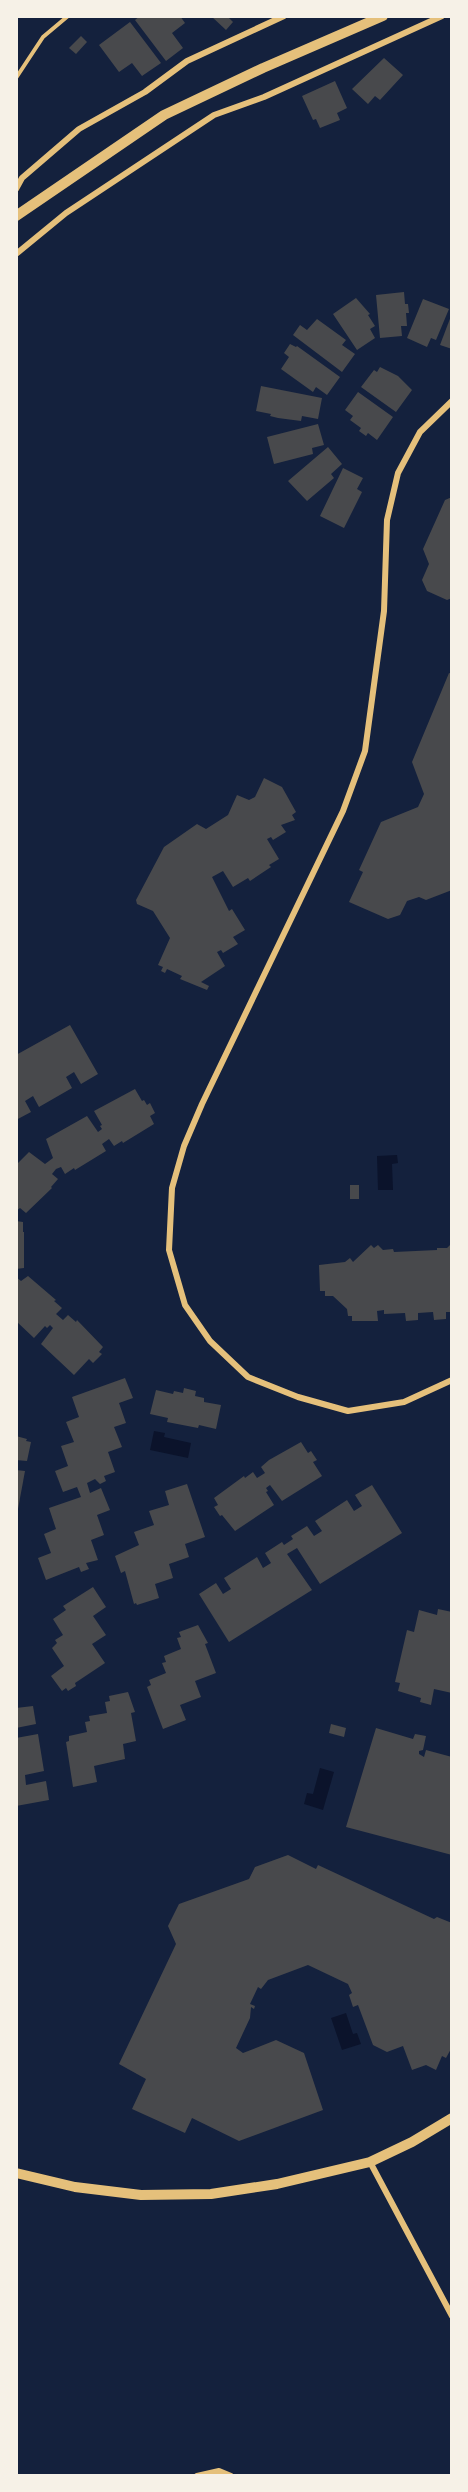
<svg xmlns="http://www.w3.org/2000/svg" width="468" height="2492" viewBox="0 0 468 2492" font-family="'Alegreya Sans',sans-serif">
<rect width="100%" height="100%" fill="#14213d"/>
<g fill="#0b132b">
<path d="M397,1155L398,1163L392,1164L393,1190H378L377,1156Z"/>
<path d="M154,1431L165,1433L164,1437L191,1443L188,1458L150,1450Z"/>
<path d="M320,1768L334,1772L323,1810L304,1804L307,1793L313,1794Z"/>
<path d="M346,2013L353,2034L357,2033L361,2044L342,2050L331,2018Z"/>
</g>
<g fill="#48494c">
<path d="M140,16H180L185,23L172,33L183,48L166,61L135,20Z"/>
<path d="M211,16H227L233,22L226,30Z"/>
<path d="M130,22L161,63L142,76L132,63L119,72L99,45Z"/>
<path d="M81,36L87,42L76,54L69,48Z"/>
<path d="M384,58L403,75L380,100L375,96L368,104L352,89Z"/>
<path d="M335,81L347,108L337,113L340,120L320,128L316,119L313,120L302,96Z"/>
<path d="M404,292L405,304H408L409,313H406L407,326H401L402,336L380,338L376,295Z"/>
<path d="M356,298L370,314L368,315L375,326L370,329L375,338L357,350L333,314Z"/>
<path d="M423,299L449,309L436,340L431,338L427,347L407,338Z"/>
<path d="M451,316H452V349L440,345Z"/>
<path d="M317,319L346,340L342,345L355,354L342,372L293,335L300,325L307,330Z"/>
<path d="M290,344L296,347L297,346L340,377L327,395L316,387L313,392L281,369L289,357L284,353Z"/>
<path d="M380,367L398,376L412,390L396,412L361,387L374,370L377,372Z"/>
<path d="M261,386L322,398L318,419L302,416L301,421L278,418L270,416L271,414L256,411Z"/>
<path d="M358,392L393,417L377,440L368,433L366,436L359,431L361,428L350,420L353,416L345,410Z"/>
<path d="M318,424L324,445L312,448L313,454L274,464L267,437Z"/>
<path d="M328,447L342,464L331,474L334,478L307,501L288,481Z"/>
<path d="M343,468L363,478L357,489L362,492L344,528L320,516Z"/>
<path d="M452,497V598L447,600L427,591L422,580L429,564L423,549L445,500Z"/>
<path d="M449,673L452,674V890L426,900L419,897L407,901L400,915L388,919L349,902L363,872L359,870L381,822L418,807L424,794L412,762Z"/>
<path d="M264,778L282,787L296,812L292,815L295,820L281,825L286,832L273,840L271,837L267,839L279,859L269,865L271,867L250,881L248,878L233,887L223,871L212,877L229,911L232,909L245,930L233,937L238,944L223,953L221,950L217,952L225,966L201,982L209,986L207,990L180,979L182,976L167,969L165,973L161,971L163,967L158,965L170,938L153,911L137,904L136,900L164,847L197,824L206,829L228,815L237,795L249,800L255,797Z"/>
<path d="M70,1025L98,1074L81,1084L74,1072L66,1077L72,1088L39,1107L33,1096L25,1101L31,1112L16,1120V1055Z"/>
<path d="M135,1089L142,1101L144,1100L147,1105L150,1103L155,1113L150,1116L154,1124L123,1143L122,1141L114,1146L109,1139L102,1144L106,1151L75,1170L74,1168L65,1174L61,1167L56,1169L52,1174L58,1179L51,1187L52,1188L26,1213L20,1208L16,1211V1165L29,1152L45,1164L53,1158L46,1139L87,1116L98,1132L102,1129L100,1126L102,1125L94,1111Z"/>
<rect x="350" y="1185" width="9" height="14"/>
<path d="M16,1221L23,1222V1232H24V1268L16,1269Z"/>
<path d="M452,1243V1312H446V1319L434,1320L433,1312L418,1313V1320L406,1321L405,1313L384,1314V1310L377,1311L378,1321H352V1316H348L347,1309L333,1296H325V1291H320L319,1265L345,1262L350,1258L353,1262L371,1245L374,1248L378,1245L383,1250L393,1249L394,1252L437,1250V1248H447Z"/>
<path d="M28,1276L56,1300L54,1301L62,1308L56,1314L63,1320L68,1315L76,1322L77,1320L103,1347L99,1352L102,1354L93,1363L89,1359L74,1375L41,1344L53,1328L50,1325L47,1328L45,1326L34,1338L16,1321V1277L21,1281Z"/>
<path d="M125,1378L133,1398L119,1403L126,1423L114,1427L122,1447L108,1452L115,1472L104,1476L106,1481L100,1484L95,1479L87,1483L90,1493L101,1488L110,1510L97,1515L104,1535L91,1540L98,1560L86,1563L89,1569L81,1572L79,1567L46,1580L38,1558L51,1553L44,1534L56,1529L49,1508L81,1497L77,1487L63,1492L55,1471L68,1466L61,1446L74,1442L66,1422L79,1417L72,1397Z"/>
<path d="M184,1388L196,1391L195,1396L204,1398V1402L221,1405L216,1429L199,1425L198,1428L167,1422L168,1418L150,1414L156,1390L173,1394L174,1391L183,1393Z"/>
<path d="M16,1436L27,1439L26,1441L31,1442L27,1461L16,1460Z"/>
<path d="M301,1442L308,1453L311,1451L317,1460L313,1462L322,1476L282,1501L270,1485L266,1488L268,1491L266,1492L274,1505L235,1531L222,1515L220,1516L214,1507L218,1505L214,1498L244,1476L245,1478L253,1472L257,1478L265,1473L261,1467L269,1460Z"/>
<path d="M16,1470L25,1471L18,1509H16Z"/>
<path d="M187,1484L205,1537L185,1544L189,1557L169,1564L173,1578L155,1584L159,1598L137,1605L136,1603L134,1604L125,1571L121,1573L115,1556L139,1545L134,1532L154,1525L149,1511L169,1505L165,1491Z"/>
<path d="M372,1485L402,1533L320,1584L297,1548L287,1554L312,1590L229,1642L199,1594L216,1583L223,1594L231,1589L224,1578L257,1557L263,1568L271,1563L265,1553L282,1542L284,1545L293,1539L291,1536L307,1526L314,1536L322,1531L315,1521L347,1500L354,1511L362,1506L355,1495Z"/>
<path d="M93,1587L106,1607L93,1616L106,1635L92,1644L105,1663L75,1683L76,1686L68,1691L66,1688L62,1691L51,1676L64,1666L52,1648L57,1643L55,1640L63,1635L53,1619L66,1610L63,1606Z"/>
<path d="M438,1609L452,1612V1693L434,1689L431,1705L420,1702L421,1698L398,1691L400,1683L395,1682L407,1630L414,1632L419,1610L437,1615Z"/>
<path d="M198,1625L208,1643L205,1644L216,1673L195,1681L201,1697L180,1705L186,1720L163,1729L147,1687L151,1685L149,1680L166,1673L162,1663L166,1662L164,1656L181,1649L177,1638L181,1637L179,1632Z"/>
<path d="M128,1692L135,1712L131,1713L136,1741L123,1744L125,1759L94,1766L97,1782L73,1787L66,1742L69,1741V1736L87,1732L85,1722L90,1721L89,1716L107,1713L105,1702L110,1701L109,1696Z"/>
<path d="M33,1706L36,1724L16,1728V1708Z"/>
<path d="M331,1724L346,1728L344,1737L329,1733Z"/>
<path d="M376,1728L413,1739L415,1734L426,1736L423,1750L419,1751V1754L424,1757L426,1750L452,1757V1855L346,1827Z"/>
<path d="M38,1734L44,1771L25,1775L26,1785L46,1781L49,1800L16,1806V1738Z"/>
<path d="M288,1855L316,1869L318,1865L434,1919L437,1917L452,1923V2047L446,2058L442,2056L436,2070L426,2065L412,2070L403,2046L387,2052L373,2045L358,2005L353,2007L349,1995L352,1993L348,1984L308,1965L268,1980L261,1989L258,1987L250,2004L255,2006L254,2009L251,2007L250,2018L236,2048L243,2053L276,2040L304,2053L323,2110L239,2141L192,2118L185,2133L132,2109L146,2079L119,2064L176,1944L168,1926L179,1904L249,1879L255,1867Z"/>
</g>
<g fill="none" stroke-linecap="round" stroke-linejoin="round">
<path stroke="#e5c07b" stroke-width="4" d="M16,78L43,37L68,16"/>
<g stroke="#e5c07b" stroke-width="6">
<path d="M16,189L22,178L79,129L145,92L187,61L284,16"/>
<path d="M16,254L66,213L214,115L264,97L442,16"/>
<path d="M452,401L420,432L398,473L387,520L384,611L365,751L343,811L202,1104L184,1146L172,1188L169,1250L185,1305L210,1341L248,1377L298,1397L348,1411L404,1402L452,1380"/>
<path d="M370,2162L452,2316"/>
<path d="M197,2476L219,2471L231,2476"/>
</g>
<g stroke="#e5c07b" stroke-width="10">
<path d="M16,216L164,115L263,68L383,16"/>
<path d="M16,2173L75,2187L141,2195L211,2194L277,2184L370,2162L412,2142L452,2118"/>
</g>
</g>
<rect width="468" height="2492" fill="none" stroke="#f6f1e7" stroke-width="36"/>
</svg>
